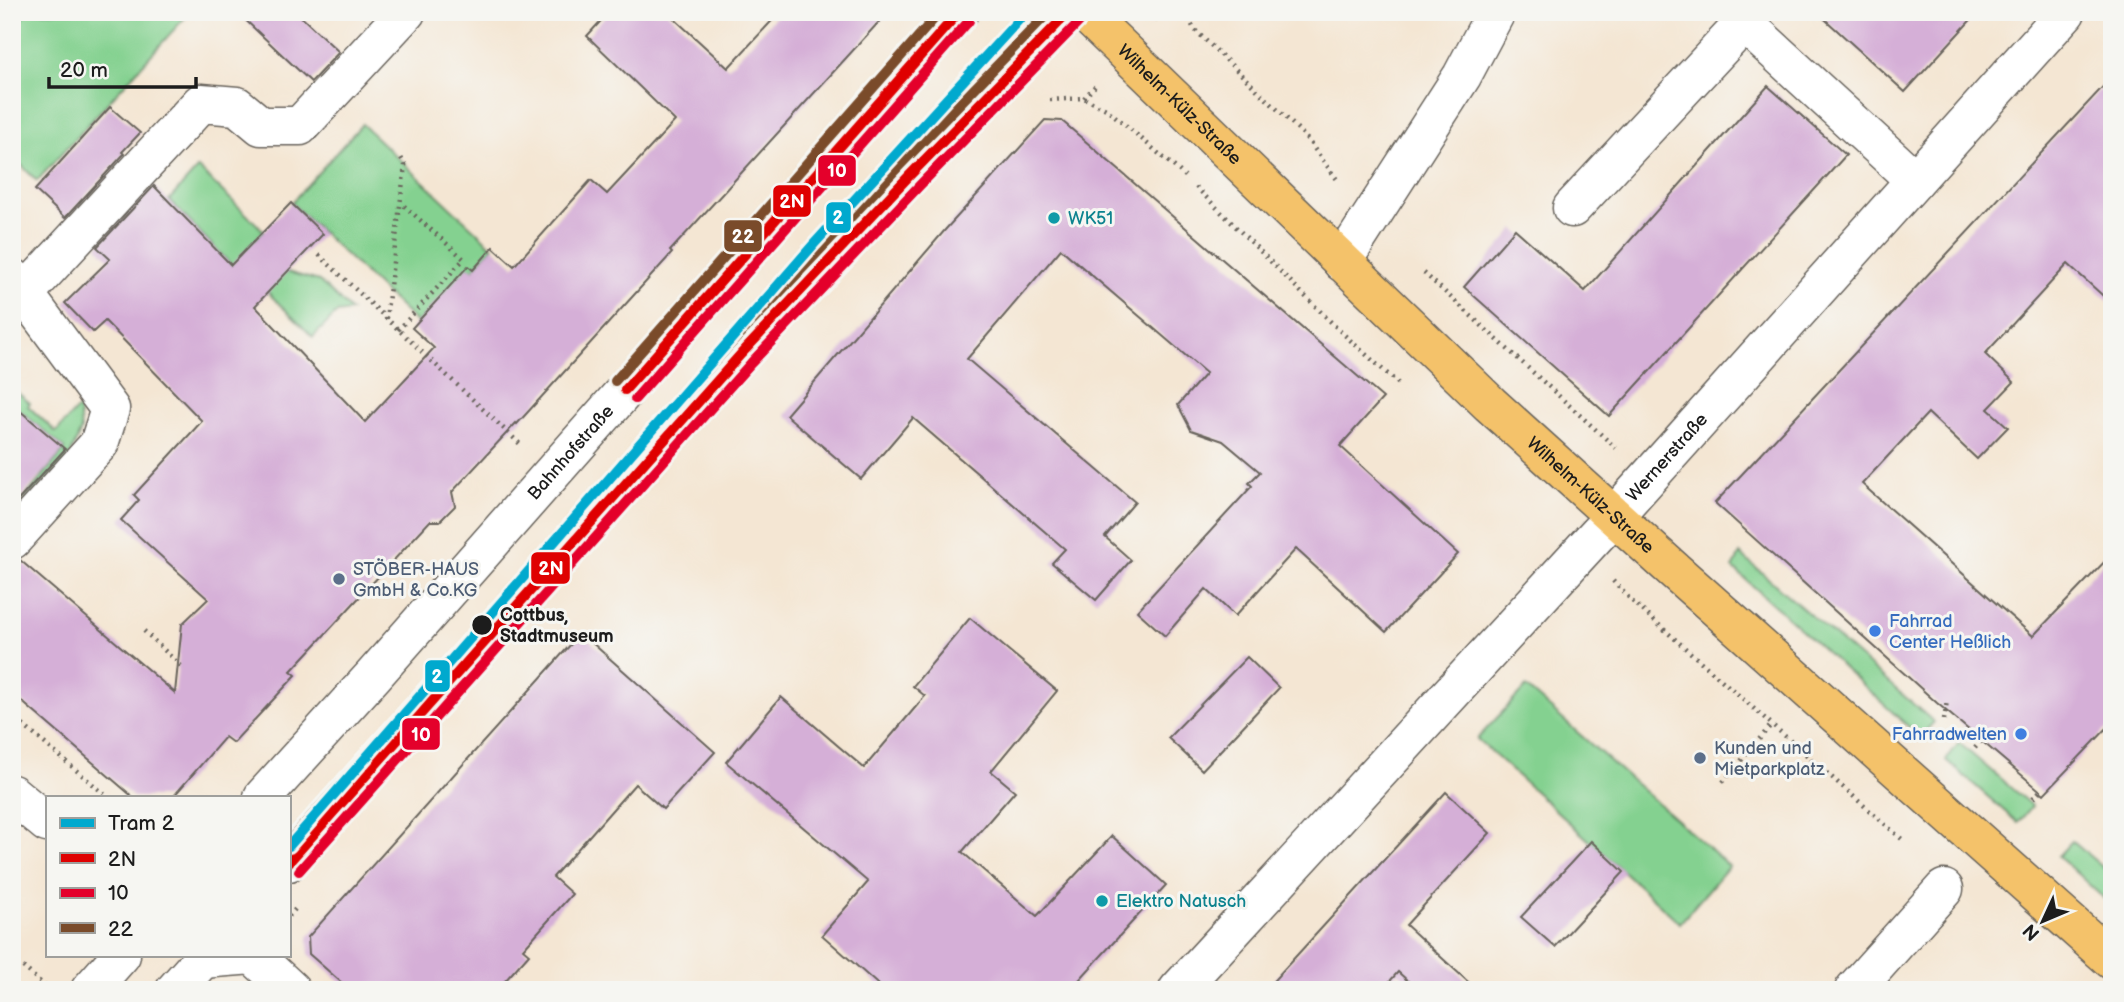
<svg xmlns="http://www.w3.org/2000/svg" width="2124" height="1002" viewBox="0 0 2124 1002" font-family="'Balsamiq Sans',sans-serif">
<rect width="100%" height="100%" fill="#f6f6f2"/>
<filter id="ink" filterUnits="userSpaceOnUse"><feTurbulence type="fractalNoise" baseFrequency=".0143" numOctaves="2"/><feDisplacementMap in="SourceGraphic" scale="14" xChannelSelector="R" yChannelSelector="G"/><feConvolveMatrix kernelMatrix="1 2 1 2 8 2 1 2 1" color-interpolation-filters="sRGB"/></filter>
<filter id="wash" filterUnits="userSpaceOnUse"><feTurbulence type="fractalNoise" baseFrequency=".00686" numOctaves="4" result="noise"/><feDisplacementMap in="SourceGraphic" scale="28" xChannelSelector="R" yChannelSelector="G"/><feGaussianBlur stdDeviation="1.57" result="paint"/><feColorMatrix in="noise" values="0 0 0 0 0 0 0 0 0 0 0 0 0 0 0 0 0 1.4 0 .05"/><feComposite in="paint" operator="in"/></filter>
<g filter="url(#wash)">
<rect width="100%" height="100%" fill="#f4e6d3"/>
<g fill="#84d190" stroke="#507656" stroke-width="2">
<path d="M28,12H190L37,181L12,156V29Z"/>
<path d="M362,124L493,247L473,270L469,267L417,323L291,203Z"/>
<path d="M198,168L264,231L232,266L169,200Z"/>
<path d="M266,266L319,281L351,311L337,313L313,337L254,279Z"/>
<path d="M12,388L30,403L28,406L56,432L79,407L81,430L70,456L12,513L65,449L12,404Z"/>
<path d="M1740,554L1934,722L1920,737L1733,568Z"/>
<path d="M1526,687L1729,866L1680,923L1477,739Z"/>
<path d="M1959,743L2032,806L2018,823L1946,760Z"/>
<path d="M2072,841L2112,875V906L2058,856Z"/>
</g>
<g id="blocks">
<g fill="#d5afd7">
<path d="M237,12H296L339,52L311,82Z"/>
<path d="M609,12H667L728,68L780,12H888L670,251L672,253L517,424L516,423L452,492L455,506L440,521H430L291,671L296,675L233,743L225,737L173,797H133L12,693V561L20,560L175,693L182,624L208,599L121,520L139,500L134,495L202,421L105,321L93,332L65,303L110,259L97,247L154,186L231,265L291,203L323,234L255,306L365,422L434,348L412,328L468,266L473,270L493,247L514,266L591,180L607,194L675,121L587,36Z"/>
<path d="M1817,12H1978L1905,92Z"/>
<path d="M2112,77V304L2068,264L1985,354L2014,382L1988,409L2008,427L1977,459L1928,413L1862,484L2033,636L2112,554V723L2044,794L1937,703L1715,503Z"/>
<path d="M1768,86L1846,155L1609,416L1464,287L1515,229L1585,291Z"/>
<path d="M110,107L140,133L122,152L124,154L65,218L35,190Z"/>
<path d="M1045,120L1062,121L1383,398L1340,446L1458,554L1386,632L1296,549L1235,616L1206,589L1165,636L1137,611L1252,486L1249,483L1260,472L1223,441L1191,430L1178,405L1206,373L1061,249L967,359L1135,502L1105,537L1131,560L1096,600L1052,563L1065,549L913,418L861,479L786,415L945,230Z"/>
<path d="M12,404L65,449L12,507Z"/>
<path d="M970,618L1057,691L991,771L1015,791L962,852L1037,916L1112,836L1166,885L1070,990H884L822,935L868,882L726,762L781,697L864,768L925,696L913,686Z"/>
<path d="M581,633L715,752L663,809L635,784L553,877L572,894L523,949L529,954L497,990H350L309,954L308,937Z"/>
<path d="M1247,657L1279,688L1202,770L1168,738Z"/>
<path d="M1446,792L1490,833L1406,925L1477,990H1418L1398,972L1382,990H1265Z"/>
<path d="M1591,841L1624,872L1555,947L1521,917Z"/>
</g>
</g>
</g>
<g filter="url(#ink)">
<use href="#blocks" fill-opacity="0" stroke="#68635c" stroke-width="2"/>
<g fill="none" stroke-linecap="round" stroke-linejoin="round">
<g stroke="#68635c" stroke-width="41">
<g id="minor">
<path d="M1572,208L1744,23L1915,180"/>
<path d="M1342,262L1462,76L1496,12"/>
<path d="M12,277L110,409L99,444L12,540"/>
<path d="M25,293L201,103L237,106L261,126H300L406,12"/>
<path d="M12,794L47,823"/>
<path id="s1" d="M263,797L374,675L959,12"/>
<path d="M289,862L741,354L910,175L1069,12"/>
<path d="M202,959L253,955L291,990"/>
<path d="M90,990L121,955"/>
<path d="M175,990L206,955"/>
<path id="s2" d="M1178,990L1614,516L2066,12"/>
<path d="M1854,990L1944,889"/>
</g>
</g>
<g stroke="#68635c" stroke-width="41">
<g id="major">
<path id="s3" d="M1084,12L1490,404L1667,564L2112,960"/>
</g>
</g>
<g stroke="#68635c" stroke-width="4.5" stroke-dasharray="2 5" stroke-linecap="butt">
<path d="M1186,12L1194,29L1304,135L1339,182"/>
<path d="M1155,20L1162,12"/>
<path d="M1084,98L1095,86"/>
<path d="M1050,100L1084,98L1108,110L1185,176"/>
<path d="M1196,187L1339,330L1401,386"/>
<path d="M319,255L520,444"/>
<path d="M1424,273L1616,448"/>
<path d="M386,319L405,165L399,154"/>
<path d="M398,330L464,259L401,203"/>
<path d="M1613,581L1633,602L1904,841"/>
<path d="M144,631L181,666"/>
<path d="M12,716L108,797"/>
<path d="M1944,720L1947,701"/>
<path d="M1975,748L1982,740"/>
<path d="M1723,782L1772,724"/>
<path d="M2033,798L2040,791"/>
<path d="M289,916L298,906"/>
<path d="M23,967L45,986"/>
</g>
<use href="#minor" stroke="#fff" stroke-width="38"/>
<use href="#major" stroke="#f4c26a" stroke-width="38"/>
<g stroke="#f6f6f2" stroke-width="16">
<g id="bus-1">
<path d="M625,390L959,12"/>
<path d="M289,862L741,354L910,175L1069,12"/>
</g>
</g>
<g stroke="#f6f6f2" stroke-width="16">
<g id="bus-2">
<path d="M635,399L969,21"/>
<path d="M299,871L751,363L920,185L1079,22"/>
</g>
</g>
<g stroke="#f6f6f2" stroke-width="16">
<g id="bus-3">
<path d="M615,381L940,12"/>
<path d="M289,841L731,344L900,165L1049,12"/>
</g>
</g>
<use href="#bus-1" stroke="#df0101" stroke-width="10"/>
<use href="#bus-2" stroke="#e4002b" stroke-width="10"/>
<use href="#bus-3" stroke="#7a4b2a" stroke-width="10"/>
<g stroke="#f6f6f2" stroke-width="16">
<path id="tram-1" d="M289,846L814,244L1026,12"/>
</g>
<use href="#tram-1" stroke="#00a9ce" stroke-width="10"/>
</g>
</g>
<g fill="#0f9aa8" stroke="#f6f6f2" stroke-width="2.5">
<circle cx="1054" cy="218" r="7"/>
<circle cx="1102" cy="901" r="7"/>
</g>
<g fill="#5c6f8a" stroke="#f6f6f2" stroke-width="2.5">
<circle cx="339" cy="579" r="7"/>
<circle cx="1700" cy="758" r="7"/>
</g>
<circle fill="#1c1c1c" stroke="#f6f6f2" stroke-width="2.5" cx="482" cy="625" r="11"/>
<g fill="#3f7fe0" stroke="#f6f6f2" stroke-width="2.5">
<circle cx="1875" cy="631" r="7"/>
<circle cx="2021" cy="734" r="7"/>
</g>
<g text-anchor="middle" dominant-baseline="central" stroke-width="6" stroke-linejoin="round" paint-order="stroke">
<g font-size="18" fill="#1c1c1c" stroke="#f6f6f2">
<text stroke="none"><textPath href="#s3" startOffset="133">Wilhelm-Külz-Straße</textPath></text>
<text stroke="none"><textPath href="#s1" startOffset="462">Bahnhofstraße</textPath></text>
<text stroke="none"><textPath href="#s2" startOffset="723">Wernerstraße</textPath></text>
<text stroke="none"><textPath href="#s3" startOffset="700">Wilhelm-Külz-Straße</textPath></text>
</g>
<g font-size="18" fill="#0d838f" stroke="#f6f6f2" text-anchor="start">
<text x="1068" y="218">WK51</text>
<text x="1116" y="901">Elektro Natusch</text>
</g>
<g font-size="18" fill="#4e5e75" stroke="#f6f6f2" text-anchor="start">
<text x="353" y="569">STÖBER-HAUS<tspan x="353" dy="21">GmbH &amp; Co.KG</tspan></text>
<text x="1714" y="748">Kunden und<tspan x="1714" dy="21">Mietparkplatz</tspan></text>
</g>
<g font-size="18" font-weight="bold" fill="#1c1c1c" stroke="#f6f6f2" text-anchor="start">
<text x="500" y="615">Cottbus,<tspan x="500" dy="21">Stadtmuseum</tspan></text>
</g>
<g font-size="18" fill="#366cbe" stroke="#f6f6f2" text-anchor="start">
<text x="1889" y="621">Fahrrad<tspan x="1889" dy="21">Center Heßlich</tspan></text>
<text x="2007" y="734" text-anchor="end">Fahrradwelten</text>
</g>
</g>
<g stroke="#f6f6f2" stroke-width="2.5">
<rect x="817" y="154" width="40" height="33" rx="7" fill="#e4002b"/>
<rect x="772" y="184" width="40" height="34" rx="7" fill="#df0101"/>
<rect x="825" y="201" width="27" height="33" rx="7" fill="#00a9ce"/>
<rect x="723" y="219" width="40" height="34" rx="7" fill="#7a4b2a"/>
<rect x="530" y="551" width="41" height="34" rx="7" fill="#df0101"/>
<rect x="424" y="659" width="27" height="34" rx="7" fill="#00a9ce"/>
<rect x="401" y="717" width="40" height="34" rx="7" fill="#e4002b"/>
</g>
<g font-size="19" text-anchor="middle" font-weight="bold" fill="#fff">
<text x="837" y="177">10</text>
<text x="792" y="208">2N</text>
<text x="838" y="224">2</text>
<text x="743" y="243">22</text>
<text x="551" y="575">2N</text>
<text x="437" y="683">2</text>
<text x="421" y="741">10</text>
</g>
<rect width="2124" height="1002" fill="none" stroke="#f6f6f2" stroke-width="42"/>
<rect x="46" y="796" width="245" height="161" fill="#f6f6f2" stroke="#9f9f9c" stroke-width="2"/>
<rect x="60" y="818" width="35" height="10" fill="#00a9ce" stroke="#9f9f9c" stroke-width="2"/>
<text x="108" y="830" font-size="21" fill="#1c1c1c">Tram 2</text>
<rect x="60" y="853" width="35" height="10" fill="#df0101" stroke="#9f9f9c" stroke-width="2"/>
<text x="108" y="866" font-size="21" fill="#1c1c1c">2N</text>
<rect x="60" y="888" width="35" height="10" fill="#e4002b" stroke="#9f9f9c" stroke-width="2"/>
<text x="108" y="900" font-size="21" fill="#1c1c1c">10</text>
<rect x="60" y="923" width="35" height="10" fill="#7a4b2a" stroke="#9f9f9c" stroke-width="2"/>
<text x="108" y="936" font-size="21" fill="#1c1c1c">22</text>
<g transform="translate(2043 921) rotate(226)" stroke="#f6f6f2" stroke-width="5" paint-order="stroke">
<path d="M0-5L12 26L0 18L-12 26Z" fill="#1c1c1c"/>
<text y="-10" font-size="19" font-weight="bold" text-anchor="middle" fill="#1c1c1c">N</text>
</g>
<path d="M49 77v10h147v-10" fill="none" stroke="#1c1c1c" stroke-width="3.5"/>
<text x="60" y="77" font-size="21" fill="#1c1c1c" stroke="#f6f6f2" stroke-width="5" paint-order="stroke">20 m</text>
</svg>
